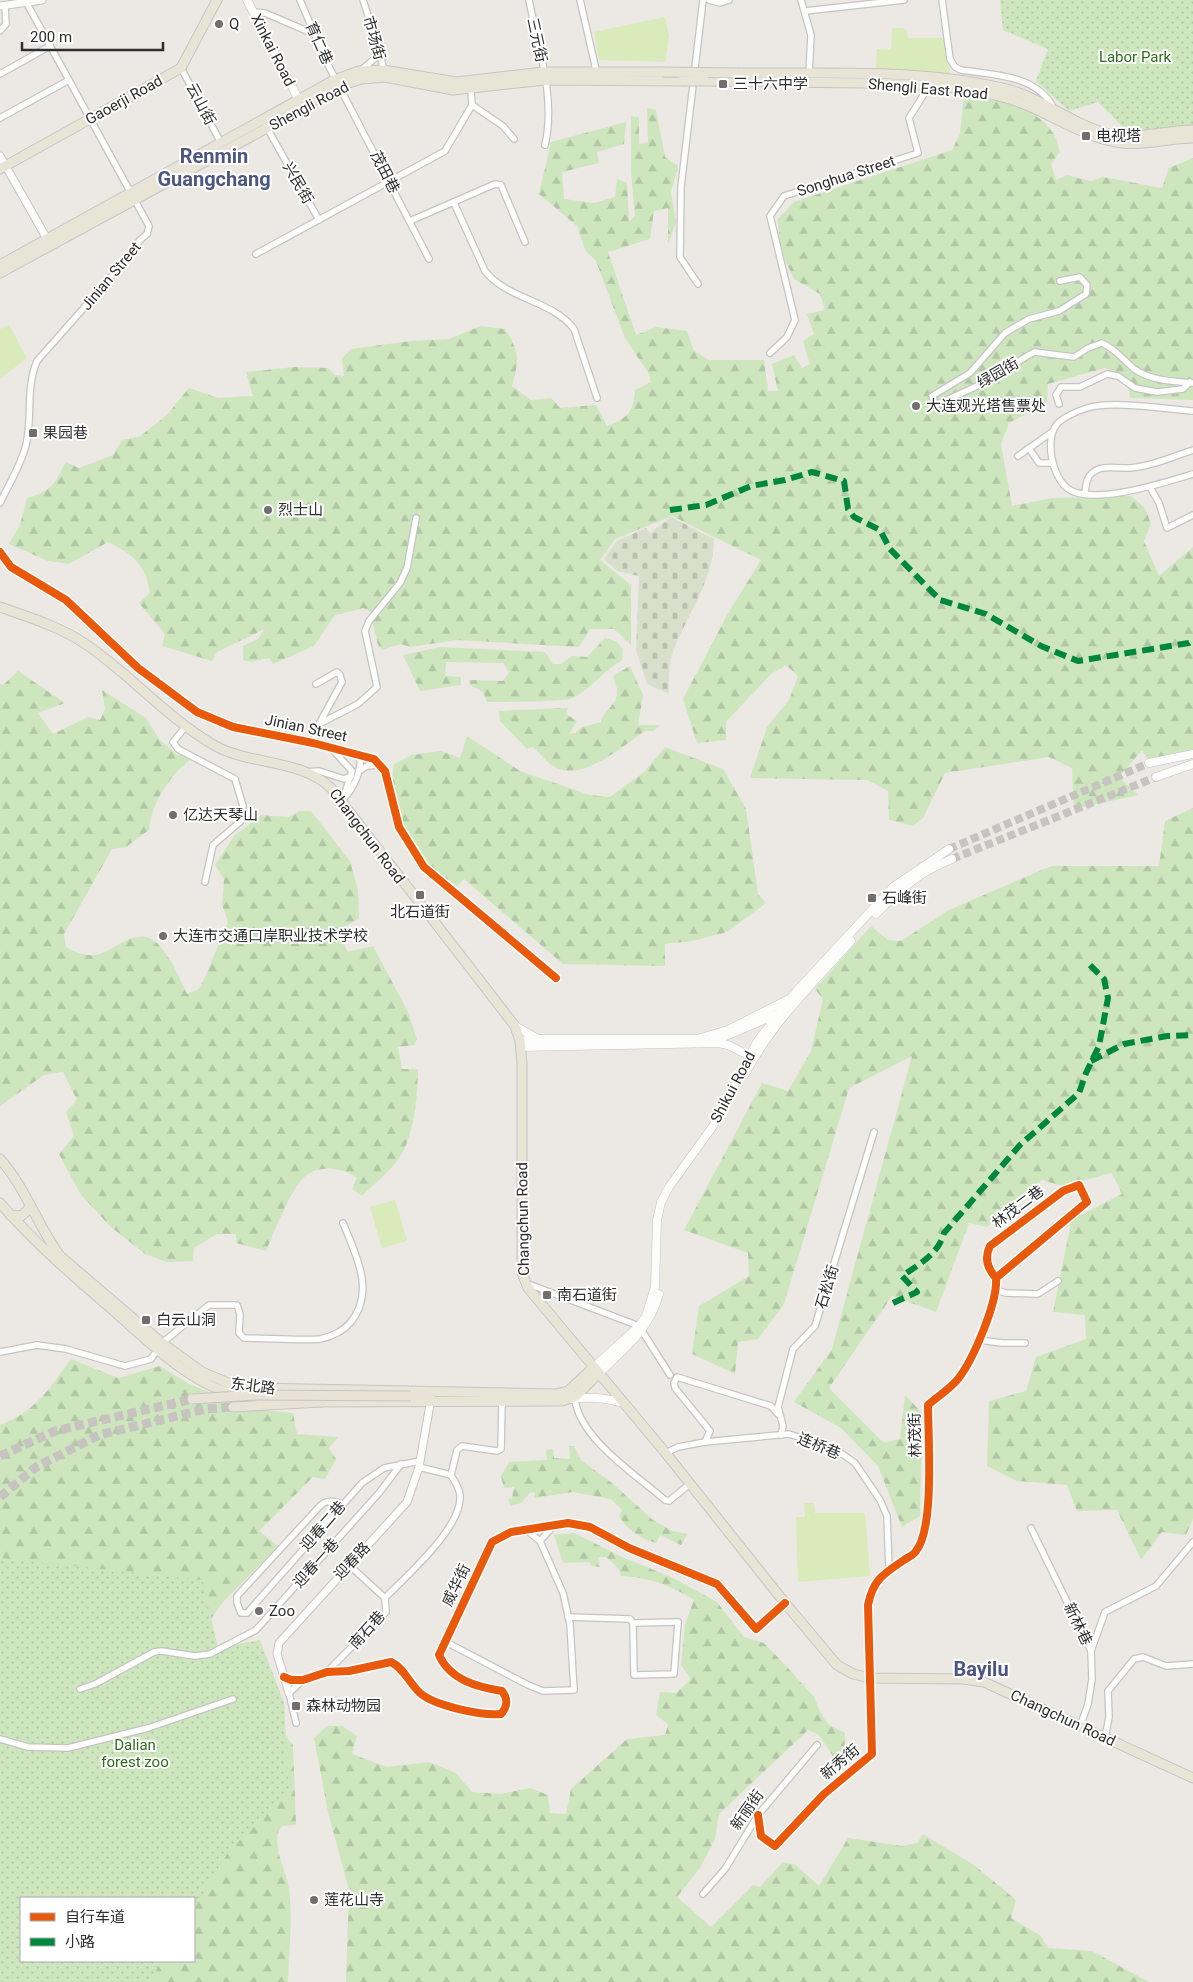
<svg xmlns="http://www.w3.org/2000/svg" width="1193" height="1982" viewBox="0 0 1193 1982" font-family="Roboto,'Noto Sans SC',sans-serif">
<defs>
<pattern id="forest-firs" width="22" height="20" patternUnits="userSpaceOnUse" patternTransform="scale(1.25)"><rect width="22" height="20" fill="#cee6be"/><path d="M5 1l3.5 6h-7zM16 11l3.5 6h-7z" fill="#b1c6a4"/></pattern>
<pattern id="cemetery-stones" width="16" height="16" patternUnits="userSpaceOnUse" patternTransform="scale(1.25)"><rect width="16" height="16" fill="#d8e0cc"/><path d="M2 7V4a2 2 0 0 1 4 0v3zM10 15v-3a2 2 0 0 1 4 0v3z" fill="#bac0b0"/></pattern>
<pattern id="park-dots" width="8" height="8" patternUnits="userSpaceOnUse" patternTransform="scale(1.25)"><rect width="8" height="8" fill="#cee6be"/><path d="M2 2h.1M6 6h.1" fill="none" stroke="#b1c6a4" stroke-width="1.8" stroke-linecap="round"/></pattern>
</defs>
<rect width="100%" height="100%" fill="#ece8e4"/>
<g fill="url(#forest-firs)" fill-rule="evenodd">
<path d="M964,95C996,100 1034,104 1053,133C1057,138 1058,146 1060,152L1051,164L1056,180L1067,175L1090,181L1103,177L1162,188L1169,168L1193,158V400L1130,398L1127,378L1105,368L1048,384L1047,403L1009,423L1001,444L1012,506L1052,498L1131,496L1145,508L1151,524L1144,541L1159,576L1193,547V750L1148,760L1142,750L1119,777L1138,795L1074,809L1072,768L1049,757L945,773L923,818L913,826L889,820L888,791L867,780L750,778L767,727L789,700L798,676L786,665L771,674L726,722V740L697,743L683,699L727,615L761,560L672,516L615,539L600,560L631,585V645L614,629H590L579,647L457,640L410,647L401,644L382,650L378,645L370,612L364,608L335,615L314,646L273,664L269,658L251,662L243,660V646L258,639L265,629L217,652L212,661L162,646L165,634L139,603L150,593C146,564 132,554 108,542L69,564L48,561L9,544L20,525L27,498C52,491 54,484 66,462L79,468L113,455L122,440L139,437L167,415L189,388L218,398L253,396L246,372L294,367L328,368L335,375L344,376L342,358L351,349L411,341L449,339L481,326L505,329C520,352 519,361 512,386L531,400L551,398L560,408L596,405L607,426C628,418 633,413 635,390L651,382L649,374L625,338L596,261L585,250L577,226L539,194L551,142L626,122L624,144L597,152L599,163L562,172L564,199L594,203L615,197L617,179L627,183L629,222L635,216L631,172V116L639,118V144L648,142L647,108L656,110L665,157L678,166L671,192L676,222L668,244V208L654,211L650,239L608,252L636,335L656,327L687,331L694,351L709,360H764L768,391H778L772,364L794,355L802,368L810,364L803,341L814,334L807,314L825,310L820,294L794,279L780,249L778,219L794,202L952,150L960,134Z"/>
<path d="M605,638L616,641L623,649L622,660C604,670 591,689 573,698C562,702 503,702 487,702L483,692L470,685L469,680L503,681L509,672L503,663L446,662L445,676L461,677V685L420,691L403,655L440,647L545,652L553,664H561L572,656L587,657Z"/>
<path d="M630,666L643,695L638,725H660L654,731H645C621,747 579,786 550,764C544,759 539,752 533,747L527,749L500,721L499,711L568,708L566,714L577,721L569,734L575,733L582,727L601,722C603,711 617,705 617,693C618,688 614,681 613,676Z"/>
<path d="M18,671L65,703L38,713L53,734L88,717L100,720L105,709L102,690L146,718L159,739L177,755L182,753L191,759C169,776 152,802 149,830L126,847L112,849L64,934L66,947C75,952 83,956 95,955C115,952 137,923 158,944C172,959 179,977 187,994L199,989L205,977L228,922L222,905L224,879L215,865L234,836L261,815L289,817L299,811H311L350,861L358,890L359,918L337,932L348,952L373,946L407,1010L417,1039L414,1045L398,1047L402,1069H418C417,1098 415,1135 398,1160C388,1173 373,1185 362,1196L352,1189L357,1178C339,1165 312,1164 298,1184C287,1199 274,1233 266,1251L236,1243V1234H217L194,1248L193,1261L167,1262L145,1254L111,1227L81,1195L59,1154L74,1136L66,1112L77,1100L63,1072L44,1075L0,1106V684L3,685Z"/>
<path d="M467,736L520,771L590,795L610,797L644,772L665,747L723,769L746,809L758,894L766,903L727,932L692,941L665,944V966L563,964L464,879L457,886C447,879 434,872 426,863C406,840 388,793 394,764L412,755L441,751L460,758Z"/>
<path d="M1193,808V1519L1186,1535L1162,1532L1141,1560L1117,1510L1077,1511L1067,1485L1017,1481L987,1466L989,1401L1026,1391L1036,1357L1086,1339L1085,1315L1053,1312L1070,1228L1069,1221L1122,1194L1112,1173L1062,1186L1042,1180L987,1227L969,1223L936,1312L892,1296L829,1388L884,1443L900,1439L905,1395L922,1413L920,1516L902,1527L878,1466L841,1428L794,1402L832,1349L912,1056L849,1088L784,1304L758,1339L738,1342L735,1374L692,1354L699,1306L749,1276L748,1253L684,1230L762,1083L788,1091L811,1051L823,999L815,989L871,926L888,940L901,941L949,910L1051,866H1159L1165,821Z"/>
<path d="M71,1359L118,1378L160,1366L189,1384L248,1408L293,1413L297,1434L338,1437L329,1448L336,1459L325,1479L313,1477L259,1531L278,1546L224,1601L207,1624L0,1691V1425C35,1412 50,1388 71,1359Z"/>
<path d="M569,1446H574L581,1460L612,1483L653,1520L672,1531L688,1534L681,1545L660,1535L656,1543C640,1538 627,1530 619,1516L622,1510L611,1499L573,1492L534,1498L535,1493L531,1492L521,1503L511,1506L508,1499L512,1498L514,1487L504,1488L501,1476L509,1462L547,1460L546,1450L553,1449L554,1458L570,1459Z"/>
<path d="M574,1533L622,1557L671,1577L717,1602L744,1637L764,1643L787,1667L814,1697L822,1716L829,1725L845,1733L844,1756H833L819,1735L808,1730L719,1814L715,1839L700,1868L677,1897L711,1927L753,1885L760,1887L783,1862L796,1865L819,1886L848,1838L902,1846L917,1843L923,1834L974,1865L1016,1900L1011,1918L1041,1936L1048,1948L1092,1951L1149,1982H346L349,1890L328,1812L314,1738L327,1726H342L357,1736L352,1754L387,1767L429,1762L456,1773L472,1792L501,1794L530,1788L548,1795L550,1813L566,1814L571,1789L627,1739L665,1735L668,1724L656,1715L660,1692L676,1693L691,1679L681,1665L685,1624L694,1600C668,1584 651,1578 621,1576L619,1569L606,1557H598L600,1567L591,1566L589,1562L563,1563L554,1535Z"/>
<path d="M285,1735L293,1745L296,1825L281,1826C270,1846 286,1868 289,1889C293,1920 289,1951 288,1982H0V1751ZM21,1898H194V1961H21Z"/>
</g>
<path fill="url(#cemetery-stones)" d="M671,517L714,539C714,581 685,617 672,655C668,667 669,682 669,694L647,684L636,650L639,576L617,571L604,559L617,541L646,528L650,533Z"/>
<g fill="url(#park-dots)">
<path d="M1000,0H1193V125L1139,131L1122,126L1098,102L1069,111L1036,81L1048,49L1003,30Z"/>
<path d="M0,1558L202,1580L218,1648L260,1640L284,1703L289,1791L229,1851L194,1908V1898H21V1961H162L149,1982H0Z"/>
</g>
<g fill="#d9eabb">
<path d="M665,17L669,36L665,62L599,60L594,32Z"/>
<path d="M892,28H903L907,31L908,38H944L950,76L876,68L877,49L891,50Z"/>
<path d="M9,325L27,358L0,379V329Z"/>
<path d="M395,1200L407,1241L382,1248L370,1207Z"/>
<path d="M804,1503H814L815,1513H865L870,1576L798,1582L796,1517H805Z"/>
</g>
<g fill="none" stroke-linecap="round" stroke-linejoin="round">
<g stroke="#c6c3c0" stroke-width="8" stroke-dasharray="8 4" stroke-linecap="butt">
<path d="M949,849L1149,763"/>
<path d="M952,859L1156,777"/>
</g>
<g stroke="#c6c3c0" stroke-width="9" stroke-dasharray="9 4.5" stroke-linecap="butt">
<path d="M0,1456L55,1431L192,1399"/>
<path d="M0,1497L36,1467L99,1435L206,1409L233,1407"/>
</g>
<g stroke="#c5c4c5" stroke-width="8">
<g id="minor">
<path d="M300,0L327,63L429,259"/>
<path d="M363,0L379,49L384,72"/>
<path d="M529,0C538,47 556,98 545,145"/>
<path d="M580,0L597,74"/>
<path d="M709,0L720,3L729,0"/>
<path d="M801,0L811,35L809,74"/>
<path d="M942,0L950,59L955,67L961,70C995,75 1038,75 1054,109"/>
<path d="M805,11L904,0"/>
<path d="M253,12L265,13L307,31L313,29"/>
<path d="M0,31L6,24L5,5"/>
<path d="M181,68L220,141"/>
<path d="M361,70L380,54"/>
<path d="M0,74L50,46"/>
<path d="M472,105L503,126L514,139"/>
<path d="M0,118L69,80"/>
<path d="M266,126L319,220"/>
<path d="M454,203L485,271C508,300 552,300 574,329L597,398"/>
<path d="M410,221L495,184L501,185L525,242"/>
<path d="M256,254L445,151L472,105L471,88"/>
<path d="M1060,281L1080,277L1087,285L1086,294L1059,311L1029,319L1005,333L970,373L932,396L936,405L977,386L1034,352L1074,357L1088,348L1102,343C1117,350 1121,358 1133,368C1150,381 1172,381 1193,383"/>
<path d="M698,284L680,257L681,187L703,0"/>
<path d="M770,353L787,337L795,320L770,216L784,196L918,153L909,118L929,86"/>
<path d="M1059,404L1056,395L1061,387H1080L1107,374L1118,376L1135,388L1157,392L1183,389L1190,382"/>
<path d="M1193,411C1165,409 1112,400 1087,408C1078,411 1066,416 1059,422C1043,436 1052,480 1070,490C1096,505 1166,482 1193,474"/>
<path d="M1029,448L1039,463H1052"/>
<path d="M1018,456L1052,432"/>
<path d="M1150,487L1159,503L1167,528L1193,515"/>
<path d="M1085,494C1086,486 1086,478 1092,473C1103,464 1118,469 1130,468C1152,466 1172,457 1193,450"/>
<path d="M0,503C9,484 21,465 26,445C33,416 25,390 37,361L126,260L140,240L147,234L149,226L25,0"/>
<path d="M0,552L11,567L66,600L138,668L197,712L233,727L313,743L374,759L385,771L399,827L424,867L556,978"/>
<path d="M316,684L337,672L340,675L342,682L319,724"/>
<path d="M186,726L173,742L178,749L235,779L243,806L241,821L213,845L205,882"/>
<path d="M313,743L319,724L358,704L377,687L365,631L369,621L400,583L407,568L416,518"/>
<path d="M332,749L352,771L342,802"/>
<path d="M359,771L367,766L381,765"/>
<path d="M305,772L319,771L344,779L351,776"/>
<path d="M344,798C353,790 365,765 358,754"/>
<path d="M531,1285L639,1326L670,1375"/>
<path d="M996,1290L1006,1293L1038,1294L1058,1281"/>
<path d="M979,1340L1002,1343H1025"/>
<path d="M0,1352L37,1345L66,1349L125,1366L151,1359L162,1343L209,1305H237L240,1314L239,1333L244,1338C269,1338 296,1341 320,1339C331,1337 343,1331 350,1323C376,1292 356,1255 343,1223"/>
<path d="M575,1399C579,1438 636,1475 665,1500L669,1501L691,1483"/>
<path d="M781,1435L783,1426L778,1407L793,1349L815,1326L874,1132"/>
<path d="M705,1442L710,1431L675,1388L674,1383L677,1377L771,1406L778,1414"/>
<path d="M666,1453L678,1447L705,1442L789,1434L835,1449L855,1463L880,1500L887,1516L889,1570"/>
<path d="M419,1467L451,1475"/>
<path d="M343,1504C333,1501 326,1499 319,1507L237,1596V1603L241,1613H247L362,1483L384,1468L420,1461"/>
<path d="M1031,1528L1091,1651L1092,1679L1088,1704L1080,1727"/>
<path d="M540,1541L554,1525"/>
<path d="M385,1598C406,1576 462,1528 460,1496C460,1488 454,1481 451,1475L457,1450L462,1446L497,1451L501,1449L502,1402"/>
<path d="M568,1617L630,1619L633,1623L634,1675L674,1674L678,1622L633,1623"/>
<path d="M444,1641L528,1685L543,1691L574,1690L570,1624L563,1593L540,1541L525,1529"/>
<path d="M1091,1651L1105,1612L1156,1586L1193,1542"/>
<path d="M327,1672L386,1612L385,1598L349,1565"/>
<path d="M284,1677L291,1680H303L327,1672L349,1671L391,1662C404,1668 409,1683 420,1693C435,1706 482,1716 501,1714C508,1706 508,1699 502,1691C477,1687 450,1680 439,1655L492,1542L511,1532L568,1523L590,1527L629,1548L717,1584L756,1629L785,1603"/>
<path d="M80,1689L95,1684L154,1652L161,1651L195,1656L210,1654L256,1630L379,1493L401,1464"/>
<path d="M296,1723L289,1693L303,1680"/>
<path d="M1105,1738L1109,1717L1108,1691L1134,1659L1143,1657L1166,1666L1193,1664"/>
<path d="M0,1739L28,1747L68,1748L148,1728L233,1699"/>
<path d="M758,1815L761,1836L775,1846L824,1794L872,1754L868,1605C873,1580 883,1574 904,1560C908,1557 914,1555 916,1551C935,1528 928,1436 928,1405C938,1396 950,1389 958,1379C973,1360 998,1302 996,1278L1087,1202L1079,1185L1063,1191L990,1246C984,1258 987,1268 996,1278"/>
<path d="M703,1894L725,1869L758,1815L817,1745"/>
</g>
</g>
<g stroke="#c5c4c5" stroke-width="9">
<g id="tertiary">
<path d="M0,6L42,0"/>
<path d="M0,156L47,239"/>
<path d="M289,1693L277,1654L279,1643L407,1502L419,1467L431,1399"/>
</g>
</g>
<g stroke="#c5c4c5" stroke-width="9">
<g id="secondary">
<path d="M247,0L299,100"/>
<path d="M1149,763L1193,754"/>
<path d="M1156,777L1193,764"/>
<path d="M876,914C899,890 920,871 952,859"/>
<path d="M515,1026L538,1039"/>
<path d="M520,1041L538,1039H697L728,1030L787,1000"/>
<path d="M714,1041L777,1014"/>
<path d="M521,1047L719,1043L728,1045L752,1057"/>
<path d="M745,1074C772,1023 813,983 851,941"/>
<path d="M594,1367L639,1326L646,1316L655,1287L657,1220L661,1202L669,1187L713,1126L757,1042L793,995L893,887L949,849"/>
<path d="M599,1373C624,1349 650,1329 659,1294"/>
<path d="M572,1399C590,1396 606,1398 624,1403"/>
</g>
</g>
<g stroke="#c6c5c4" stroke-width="11">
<g id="primary">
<path d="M740,73C827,74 916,68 1002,88C1041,96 1071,125 1110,134C1139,140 1165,130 1193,130"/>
<path d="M705,81C758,82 811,82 863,83C907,84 953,85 995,95C1040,104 1076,137 1122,143C1146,146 1169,138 1193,138"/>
<path d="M0,169L181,68L217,0"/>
<path d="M0,265L334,80L359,71L383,70L456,82L544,72H662"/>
<path d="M0,273L267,128L336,87L362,79L385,77L453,90L545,80L682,81"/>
<path d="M0,607C28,617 58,626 84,643C129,673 165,716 212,744C248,766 300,758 331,788L515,1026L520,1041L522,1064V1273L528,1288L664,1451L785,1603L837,1665L853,1674L870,1678L964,1679L984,1682L1193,1778"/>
<path d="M0,1159C26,1188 37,1225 60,1256L162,1343L202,1372L238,1387L255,1388L556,1394L568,1391L594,1367"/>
<path d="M0,1203C35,1243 74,1277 114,1311C148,1341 193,1387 239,1395"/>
<path d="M10,1215L21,1216L28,1210L30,1204"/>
<path d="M260,1398L289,1401"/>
<path d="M315,1402L562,1401L576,1396L599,1373"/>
</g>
</g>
<g stroke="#c6c5c4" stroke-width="11">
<g id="trunk">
<path d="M411,1396L432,1393"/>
<path d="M233,1407L321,1402"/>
</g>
</g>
<use href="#minor" stroke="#fcfcfb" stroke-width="5.5"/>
<use href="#tertiary" stroke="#fcfcfb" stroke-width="7"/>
<use href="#secondary" stroke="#fcfcfb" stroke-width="8"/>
<use href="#primary" stroke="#e8e4d6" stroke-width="9"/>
<use href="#trunk" stroke="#e9e2d6" stroke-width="9"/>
<g stroke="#c6c5c4" stroke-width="11" stroke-linecap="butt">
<g id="primary-bridge">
<path d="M662,72L740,73"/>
<path d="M682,81H705"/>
</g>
</g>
<g stroke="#c6c5c4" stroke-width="11" stroke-linecap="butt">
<path id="trunk-bridge" d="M192,1399L255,1395L411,1396"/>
</g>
<use href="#primary-bridge" stroke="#e8e4d6" stroke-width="9"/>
<use href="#trunk-bridge" stroke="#e9e2d6" stroke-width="9"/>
<g stroke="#00873e" stroke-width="6" stroke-dasharray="12 6" stroke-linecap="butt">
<path d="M670,510L706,505L751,486L785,480L812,472L844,481L848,509L854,517L880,530L890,549L940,600L986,614L1041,646L1078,661L1189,643L1193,640"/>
<path d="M1091,1061L1124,1044L1167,1036L1193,1035"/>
<path d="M893,1303L917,1292L902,1276C919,1264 938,1255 944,1233L1020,1145L1079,1093L1086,1073L1099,1046L1108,998L1104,979L1087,962"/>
</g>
<g stroke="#fff" stroke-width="11">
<g id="cycleway">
<path d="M0,552L11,567L66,600L138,668L197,712L233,727L313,743L374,759L385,771L399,827L424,867L556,978"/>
<path d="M284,1677L291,1680H303L327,1672L349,1671L391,1662C404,1668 409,1683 420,1693C435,1706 482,1716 501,1714C508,1706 508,1699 502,1691C477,1687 450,1680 439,1655L492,1542L511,1532L568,1523L590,1527L629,1548L717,1584L756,1629L785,1603"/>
<path d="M758,1815L761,1836L775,1846L824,1794L872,1754L868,1605C873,1580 883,1574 904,1560C908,1557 914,1555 916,1551C935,1528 928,1436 928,1405C938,1396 950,1389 958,1379C973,1360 998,1302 996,1278L1087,1202L1079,1185L1063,1191L990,1246C984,1258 987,1268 996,1278"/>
</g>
</g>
<use href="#cycleway" stroke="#e8590c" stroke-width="8"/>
</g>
<g fill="#706f6e" stroke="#fff" stroke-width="2">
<circle cx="219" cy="24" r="5"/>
<rect x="718" y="79" width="10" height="10" rx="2.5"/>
<rect x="1081" y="131" width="10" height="10" rx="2.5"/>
<circle cx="916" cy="406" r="5"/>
<rect x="28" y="428" width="10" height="10" rx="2.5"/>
<circle cx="268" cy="510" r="5"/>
<circle cx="173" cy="815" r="5"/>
<rect x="415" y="890" width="10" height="10" rx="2.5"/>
<rect x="867" y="893" width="10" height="10" rx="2.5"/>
<circle cx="163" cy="936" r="5"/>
<rect x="542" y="1290" width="10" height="10" rx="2.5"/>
<rect x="141" y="1315" width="10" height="10" rx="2.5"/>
<circle cx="259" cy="1611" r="5"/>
<rect x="291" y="1701" width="10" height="10" rx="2.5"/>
<circle cx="314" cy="1900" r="5"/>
</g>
<g text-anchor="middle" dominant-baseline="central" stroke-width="4" stroke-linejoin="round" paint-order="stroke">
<g font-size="15" fill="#2e2e2e" stroke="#fff" text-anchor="start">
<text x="229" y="24">Q</text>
<text x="733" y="84">三十六中学</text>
<text x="1096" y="136">电视塔</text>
<text x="926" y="406">大连观光塔售票处</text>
<text x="43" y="433">果园巷</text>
<text x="278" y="510">烈士山</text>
<text x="183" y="815">亿达天琴山</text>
<text x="882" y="898">石峰街</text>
<text x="420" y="912" text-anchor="middle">北石道街</text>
<text x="173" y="936">大连市交通口岸职业技术学校</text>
<text x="557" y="1295">南石道街</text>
<text x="156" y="1320">白云山洞</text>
<text x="269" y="1611">Zoo</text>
<text x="306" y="1706">森林动物园</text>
<text x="324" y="1900">莲花山寺</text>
</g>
<g font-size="15" fill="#2e2e2e" stroke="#fff">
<text transform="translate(374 38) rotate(74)">市场街</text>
<text transform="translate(537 40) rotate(78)">三元街</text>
<text transform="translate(319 43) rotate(66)">育仁巷</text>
<text transform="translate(273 50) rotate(63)">Xinkai Road</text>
<text transform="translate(928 89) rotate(5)">Shengli East Road</text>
<text transform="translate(124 100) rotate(-29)">Gaoerji Road</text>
<text transform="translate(201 104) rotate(62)">云山街</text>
<text transform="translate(309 106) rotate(-28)">Shengli Road</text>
<text transform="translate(385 172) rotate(63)">茂田巷</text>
<text transform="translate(846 176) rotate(-18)">Songhua Street</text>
<text transform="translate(298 183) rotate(60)">兴民街</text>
<text transform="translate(111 276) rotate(-50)">Jinian Street</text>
<text transform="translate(998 373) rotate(-30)">绿园街</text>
<text transform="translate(306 728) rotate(12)">Jinian Street</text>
<text transform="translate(367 836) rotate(53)">Changchun Road</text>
<text transform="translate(733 1087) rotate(-62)">Shikui Road</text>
<text transform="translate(1018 1207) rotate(-37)">林茂二巷</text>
<text transform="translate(523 1219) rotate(-91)">Changchun Road</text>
<text transform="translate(827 1287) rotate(-73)">石松街</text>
<text transform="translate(253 1386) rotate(7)">东北路</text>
<text transform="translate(915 1435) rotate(-91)">林茂街</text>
<text transform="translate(819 1446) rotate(22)">连桥巷</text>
<text transform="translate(323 1526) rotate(-49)">迎春二巷</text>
<text transform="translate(352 1561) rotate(-47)">迎春路</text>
<text transform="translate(316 1563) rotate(-48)">迎春一巷</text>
<text transform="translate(456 1585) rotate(-64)">威华街</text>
<text transform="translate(1078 1624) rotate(64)">新林巷</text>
<text transform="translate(367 1630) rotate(-48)">南石巷</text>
<text transform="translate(1063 1718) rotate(25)">Changchun Road</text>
<text transform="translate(840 1762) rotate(-40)">新秀街</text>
<text transform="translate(747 1810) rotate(-55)">新丽街</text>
</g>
<g font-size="15" fill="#2c6e1b" stroke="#fff">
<text x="1135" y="57">Labor Park</text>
<text x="135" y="1745">Dalian<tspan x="135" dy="17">forest zoo</tspan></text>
</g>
<g font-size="20" font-weight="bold" fill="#4d5680" stroke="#fff">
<text x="214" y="156">Renmin<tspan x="214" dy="23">Guangchang</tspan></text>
<text x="981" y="1669">Bayilu</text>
</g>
</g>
<rect x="20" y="1897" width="175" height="65" fill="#ffffff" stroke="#ababab"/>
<rect x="30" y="1913" width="25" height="8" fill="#e8590c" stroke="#ababab"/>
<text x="65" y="1922" font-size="15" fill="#2e2e2e">自行车道</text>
<rect x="30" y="1938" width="25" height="8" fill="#00873e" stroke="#ababab"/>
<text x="65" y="1947" font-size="15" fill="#2e2e2e">小路</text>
<path d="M22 42v8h141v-8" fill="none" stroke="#2e2e2e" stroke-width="2.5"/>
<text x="30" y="42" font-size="15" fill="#2e2e2e" stroke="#ffffff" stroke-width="4" paint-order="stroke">200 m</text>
</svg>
